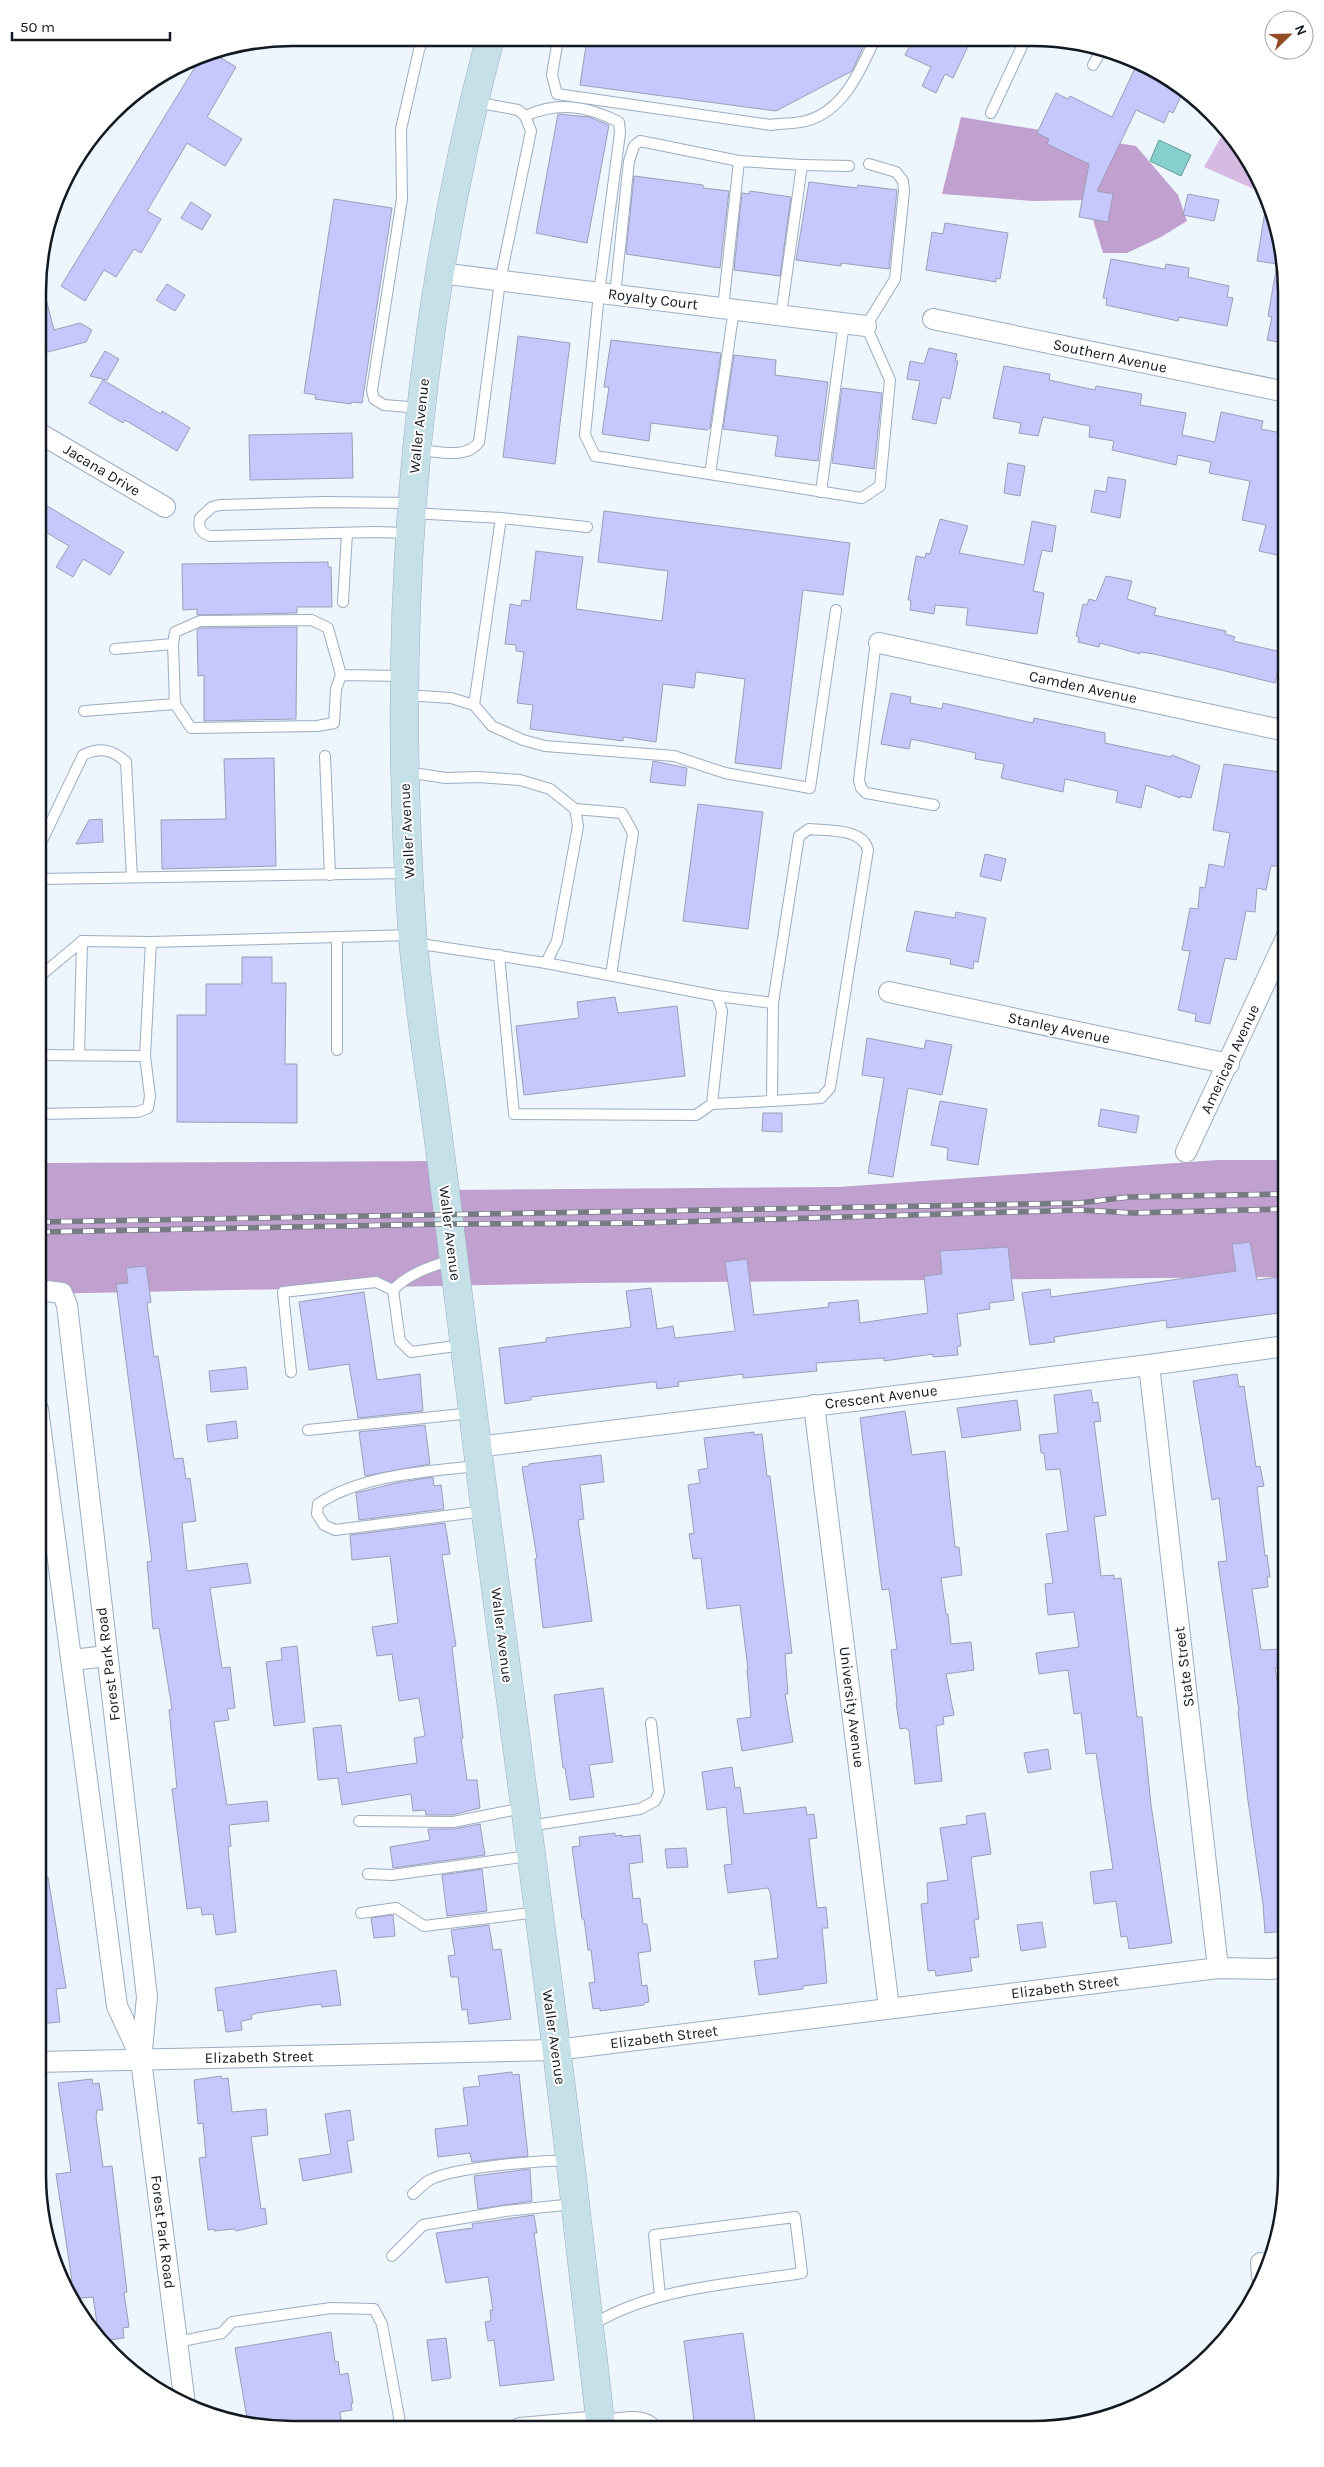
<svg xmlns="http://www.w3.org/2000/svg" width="1324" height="2467" viewBox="0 0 1324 2467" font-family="Karla,sans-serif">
<rect width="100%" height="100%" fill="#edf5fd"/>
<path fill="#d5bae2" d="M1225,130L1243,151L1265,194L1204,167Z"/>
<g fill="#c0a0cf">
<path d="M961,117L1136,146L1178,195L1187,221L1161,237L1127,253H1103L1094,223L1092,200L1033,201L942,194Z"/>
<path d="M1218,1160H1286V1277L585,1283L38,1294L39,1163L441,1161L444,1190L839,1187Z"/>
</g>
<path fill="#85d0cc" stroke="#639998" d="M1159,140L1191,155L1181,176L1150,161Z"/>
<g fill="#c6c7fd" stroke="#9d9eb6">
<path d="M587,39L866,41L852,71L776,111L580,85Z"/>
<path d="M912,41L970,42L953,78L945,74L936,93L922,86L931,67L905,55Z"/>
<path d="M213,53L236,67L207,117L242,139L225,166L187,143L147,211L161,219L141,253L134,249L116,277L104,270L85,301L61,286L195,67L187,62L195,57Z"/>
<path d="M1138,62L1184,90L1173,113L1169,111L1164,123L1136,110L1097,191L1113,194L1108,222L1079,217L1089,164L1047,144L1049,139L1037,133L1056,93L1068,99L1070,96L1112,117Z"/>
<path d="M558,114L589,117L609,125L587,243L536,233Z"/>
<path d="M634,176L703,185V188L729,191L720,268L626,254Z"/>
<path d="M809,182L857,188L858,185L897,190L889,269L841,263V266L796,260Z"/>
<path d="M750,191L791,197L780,276L734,270L742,193L749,194Z"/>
<path d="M1188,194L1219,200L1214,221L1183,215Z"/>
<path d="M334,199L392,208L362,403L351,402V404L315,399L316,395L304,393Z"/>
<path d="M1267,199L1273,210L1280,252L1279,260H1281L1286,293V323L1283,343L1267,340L1272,317L1268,316L1277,264L1257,261Z"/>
<path d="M191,202L211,215L202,230L181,218Z"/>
<path d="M945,223L1008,233L1000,279L996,278V282L926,270L932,232L943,234Z"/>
<path d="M1111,259L1165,269L1166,264L1189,268L1188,277L1229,286L1227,297L1233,298L1227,326L1179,317L1178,321L1106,305L1107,298H1103Z"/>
<path d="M167,284L185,295L175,311L156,300Z"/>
<path d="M45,295L54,330L80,323L92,330L86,342L40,354V296Z"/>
<path d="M518,336L570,343L555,464L503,457Z"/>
<path d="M611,340L721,353L710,428L707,430L651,423L649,441L602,434L609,387H604Z"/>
<path d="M929,348L957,354L955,361H958L950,399L942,397L936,424L912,419L920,381L907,379L910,361L924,364Z"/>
<path d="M105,351L119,359L107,380L90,376Z"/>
<path d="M734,355L776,360L775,375L828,382L818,461L775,456L778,436L723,429Z"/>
<path d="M1004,366L1050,374L1049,380L1095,390L1096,386L1142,394L1140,405L1186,413L1182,435L1215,442L1221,412L1263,421L1261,429L1286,434V557L1259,551L1266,525L1242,520L1250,481L1209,473L1211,462L1178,455L1176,465L1112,450L1114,441L1089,437L1090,426L1043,417L1038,436L1019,433L1021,423L993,418Z"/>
<path d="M103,380L161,414L162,411L190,428L177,451L125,420L123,423L89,403Z"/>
<path d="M842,388L882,393L874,469L832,463Z"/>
<path d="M352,433L353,478L250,480L249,435Z"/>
<path d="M1008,463L1025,466L1020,496L1004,493Z"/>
<path d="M1108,477L1126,480L1120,518L1091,512L1095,490L1106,492Z"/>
<path d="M39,501L124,552L110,575L83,559L73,577L56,567L69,546L39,528Z"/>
<path d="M604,511L850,543L843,595L803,590L781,769L735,763L745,679L696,672L694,688L663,684L656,742L623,737V741L530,729L533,705L517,703L524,652L516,651V645L505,644L510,604L521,606L522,600L530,601L536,551L583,557L576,609L662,621L668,571L598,562Z"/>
<path d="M940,519L968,526L959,553L1024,565L1032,521L1056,526L1052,552L1042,550L1033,591L1044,593L1037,634L966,625L968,608L935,605L934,614L910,610L911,600H908L916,556L925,558L926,553L930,554Z"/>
<path d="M328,562V567H331L332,607H297V613L197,615V609L183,610L182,564Z"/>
<path d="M1106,576L1132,581L1127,599L1156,608L1154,615L1226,631L1225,634L1235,637L1233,641L1282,652L1275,683L1154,654L1140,652V654L1100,643L1099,647L1078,642L1079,637L1076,636L1083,604L1087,605L1089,599L1096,601Z"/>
<path d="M297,627L296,719L204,721V675L198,676L197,630L201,628Z"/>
<path d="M891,693L911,697L910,703L942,709L943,703L1033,723L1034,718L1091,730L1105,733V743L1171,757L1172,755L1200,766L1191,798L1180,796V798L1146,785L1141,808L1116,802L1118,791L1065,779L1063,792L1001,778L1004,764L975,759L976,753L911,739L909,749L881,744Z"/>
<path d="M274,758L276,866L162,869L161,820L226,819L224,759Z"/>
<path d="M653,761L687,768L685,786L650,782Z"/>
<path d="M1224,764L1286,773V845L1284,844L1280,866H1271L1266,890L1257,888L1255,912L1246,911L1236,960L1225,958L1210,1024L1195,1021L1196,1014L1178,1010L1190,951L1182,950L1190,908L1198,909L1200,887L1205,888L1209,864L1224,867L1230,833L1213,830Z"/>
<path d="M698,804L763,812L748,929L683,921Z"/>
<path d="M102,819L103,842L76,844L89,820Z"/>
<path d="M985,854L1006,859L1001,881L980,876Z"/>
<path d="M915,911L955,918L956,912L986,918L978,962L974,961L973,969L950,964L951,959L906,951Z"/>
<path d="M242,957H272V983H286L285,1064H297V1123L177,1122V1015H206V984H242Z"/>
<path d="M615,997L618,1013L677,1006L685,1076L524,1095L516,1026L579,1018L577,1002Z"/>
<path d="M867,1038L924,1049L926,1040L952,1045L942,1095L908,1088L893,1177L868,1173L884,1078L862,1075Z"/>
<path d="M940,1101L987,1109L978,1165L947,1160L948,1148L931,1145Z"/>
<path d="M1101,1109L1139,1116L1136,1133L1098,1126Z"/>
<path d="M763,1113H782V1132L762,1131Z"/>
<path d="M1250,1242L1257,1280L1286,1276V1312L1167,1328L1166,1320L1054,1337L1055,1342L1030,1345L1022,1293L1050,1289L1051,1297L1236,1271L1232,1244Z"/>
<path d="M1008,1247L1014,1300L989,1303L990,1309L957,1314L961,1346L957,1347L958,1355L933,1357V1354L884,1361V1358L816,1363L817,1371L743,1378V1374L678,1382L679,1386L657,1389L656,1382H652L531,1397V1400L505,1404L499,1348L546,1342V1338L631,1327L626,1291L651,1288L657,1329L673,1326L675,1338L735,1331L725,1262L747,1259L754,1315L829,1307L828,1303L858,1300L860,1323L928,1313L924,1276L942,1274L940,1251Z"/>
<path d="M146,1266L151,1302L147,1303L154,1357L158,1356L174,1459L183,1458L186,1479L190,1478L196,1521L182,1523L187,1571L247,1563L251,1583L210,1588L222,1668L230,1667L235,1708L227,1709L229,1720L214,1722L227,1805L267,1801L269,1821L229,1825L231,1846L228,1847L236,1932L216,1935L213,1914L202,1915L201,1907L187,1909L172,1789L177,1788L169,1710L172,1709L159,1628L153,1629L147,1562L152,1561L116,1284L128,1283L126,1268Z"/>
<path d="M364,1292L377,1380L420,1374L423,1411L358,1418L349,1364L309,1370L299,1302Z"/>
<path d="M246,1367L248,1389L211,1392L209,1371Z"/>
<path d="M1237,1374L1239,1387L1244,1386L1256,1467L1260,1466L1264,1486L1257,1487L1265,1556L1267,1555L1270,1577H1267L1268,1587L1252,1589L1261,1650L1281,1649L1284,1667L1275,1668L1286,1732V1931L1265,1933L1263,1904L1248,1801L1238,1711H1239L1218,1562L1227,1561L1219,1498L1212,1500L1193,1381Z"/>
<path d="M1091,1390L1093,1403L1098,1402L1101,1421L1094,1422L1106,1515L1094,1517L1101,1576L1114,1575V1579L1121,1578L1137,1717H1142L1151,1805L1172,1943L1129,1949L1127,1936L1121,1937L1116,1901L1094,1904L1090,1872L1113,1869L1096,1753L1086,1754L1081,1713L1074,1714L1068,1670L1039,1674L1036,1653L1079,1647L1074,1612L1048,1615L1045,1584L1053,1583L1046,1534L1068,1531L1060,1469L1046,1470L1044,1453H1041L1039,1435L1058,1433L1054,1395Z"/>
<path d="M1017,1400L1021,1430L962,1438L957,1408Z"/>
<path d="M905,1411L912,1455L945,1451L955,1547H959L962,1575L941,1578L946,1614H948L951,1644L971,1642L974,1670L946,1674L954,1715L943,1717L944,1724L936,1726L942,1781L915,1784L909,1731L906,1728L900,1729L896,1703H897L891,1650L897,1649L889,1589L882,1590L860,1418Z"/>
<path d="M236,1421L238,1438L208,1442L206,1425Z"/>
<path d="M425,1425L430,1464L365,1476L359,1432Z"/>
<path d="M754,1432V1435L762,1434L767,1476H770L792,1653L785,1654L788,1694H785L793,1742L742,1751L737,1719L751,1717L747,1669H748L740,1605L707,1609L701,1558L693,1559L689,1534L694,1533L688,1485L700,1483L698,1470L708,1468L704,1438Z"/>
<path d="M601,1455L604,1482L580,1485L584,1519L578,1520L592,1621L543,1628L535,1559L537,1558L522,1467L529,1466V1464Z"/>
<path d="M433,1477L434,1486L441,1485L444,1509L359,1520L356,1493L396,1483Z"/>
<path d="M445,1523L450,1554L442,1555L456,1646L452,1647L463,1738H461L467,1780H477L480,1808L452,1815H426L425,1810L413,1811L411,1794L342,1805L338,1778L318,1780L313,1728L341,1725L347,1773L417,1763L414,1738L425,1736L419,1698L399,1701L392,1654L377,1656L372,1627L398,1623L390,1556L352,1560L350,1535Z"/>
<path d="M297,1646L305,1722L274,1726L266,1662L282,1660L281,1648Z"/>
<path d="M603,1688L613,1762L589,1765L594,1797L570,1800L565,1768H563L554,1695Z"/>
<path d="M1048,1749L1051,1769L1028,1773L1024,1753Z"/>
<path d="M732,1767L735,1788L740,1787L744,1814L806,1807L807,1815L814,1814L817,1838L809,1839L817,1908L826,1907L828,1928H822L827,1983L803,1986V1989L759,1995L754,1961L778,1958L770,1892L768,1888L728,1893L724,1865L732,1864L726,1807L707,1810L702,1772Z"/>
<path d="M985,1813L991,1854L972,1857L971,1860L979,1919L974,1920L979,1957L970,1958L972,1971L936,1976L935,1970L928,1971L921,1904L928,1903L927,1883L948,1880L940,1828L967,1824L966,1816Z"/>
<path d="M480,1824L485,1855L393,1868L390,1847L430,1840L428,1829H454Z"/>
<path d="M615,1833V1836L622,1835V1837L640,1835L643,1862L629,1864L633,1899L640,1898L643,1924H647L651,1951L638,1953L642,1986L647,1985L649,2002L644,2003V2005L600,2011V2008L593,2009L589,1983L595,1982L591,1950H588L584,1919H582L572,1847L580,1846L579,1837Z"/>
<path d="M686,1848L688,1867L667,1868L665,1849Z"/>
<path d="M482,1869L487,1911L447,1916L442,1875Z"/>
<path d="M48,1877L66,1988L56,1989L60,2022L38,2024V1878Z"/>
<path d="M393,1915L395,1936L374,1938L371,1918Z"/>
<path d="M1042,1922L1046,1947L1021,1951L1017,1925Z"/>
<path d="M489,1925L493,1950L501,1949L511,2019L469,2024L467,2009L462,2010L458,1977H451L448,1956L455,1955L451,1930Z"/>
<path d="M336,1970L341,2005L322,2007L321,2004L257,2013L251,2015L252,2019L241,2021L242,2030L226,2032L223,2010L218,2011L215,1988Z"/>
<path d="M512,2072V2075L519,2074L528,2156L472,2162L470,2153L438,2157L435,2129L468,2125L463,2088L480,2086L478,2076Z"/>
<path d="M221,2076L222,2079L228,2078L232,2112L266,2109L268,2135L251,2137L261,2209L265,2208L267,2224L236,2231L234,2229L214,2231V2229L208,2230L199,2158L206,2157L203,2123L198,2124L194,2080Z"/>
<path d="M92,2079L93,2084L99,2083L103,2110H97L96,2117L103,2167L112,2166L127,2292L124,2293L129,2327L123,2328L124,2338L102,2341L99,2337L93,2297L72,2299L64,2282L72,2281L56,2174L71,2172L58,2083Z"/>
<path d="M350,2110L354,2140L347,2141L352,2172L303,2181L299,2159L331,2154L325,2114Z"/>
<path d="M530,2169L532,2201L478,2209L474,2176Z"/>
<path d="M534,2215L537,2233H534L554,2380L500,2386L494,2340L488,2341L485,2322L491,2321L490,2310H493L488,2277L446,2283L436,2233L473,2228L472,2224Z"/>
<path d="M331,2332L335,2362L338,2361L340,2375L348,2373L353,2403H351L352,2410L340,2412L342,2428L259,2427L248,2424L235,2348Z"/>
<path d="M743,2333L756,2429H695L684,2341Z"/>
<path d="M446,2338L451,2378L432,2381L427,2340Z"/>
</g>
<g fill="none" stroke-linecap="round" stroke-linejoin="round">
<g stroke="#9cadc1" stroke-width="12">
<g id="lane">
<path d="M558,39L552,75L557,94L771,125C782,123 795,124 806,121C843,111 859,73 874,41"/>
<path d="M1093,65L1102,49"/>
<path d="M991,113L1024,42"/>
<path d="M525,116C559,101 587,106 619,122L620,133L599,293L585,435L595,456L862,498L880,486L890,380L866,326L895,279L904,191L903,181L896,172L869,164"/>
<path d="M802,165L849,166"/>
<path d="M615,295L629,161L634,146L640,141L739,161"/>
<path d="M723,308L739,161L802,165L781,315"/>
<path d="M420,408L384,405L374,399L372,390L402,199L401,129L419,50L424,38"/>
<path d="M418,450C439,451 466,460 479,442L500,281L531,131L525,116L518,110L475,102"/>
<path d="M710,474L734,309"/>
<path d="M821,492L844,323"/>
<path d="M412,513L501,518"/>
<path d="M410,533L374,532L210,536C200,532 198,528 200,518L212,507L220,505L322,502L411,503"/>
<path d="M343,602L347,533"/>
<path d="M879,643L875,649L859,780L861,788L866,793L934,805"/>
<path d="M115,649L173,644"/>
<path d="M341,675L328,628L312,620L200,621L175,632L173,644L175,704L191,728L317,726L334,723L336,689L341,675L403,676"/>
<path d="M405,695L451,698L474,705L492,726L523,740L545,746L674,756L725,773L810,788L836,610"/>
<path d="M474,705L501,518L587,527"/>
<path d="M84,711L175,704"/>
<path d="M325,756L330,875"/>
<path d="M406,772L446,778L478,777L520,780L550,789L575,809L578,826L557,941L546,963L414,943"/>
<path d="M575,809L622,813L633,833L611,975"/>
<path d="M39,847L83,755C100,747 112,749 126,762L132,877"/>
<path d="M39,879L408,873"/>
<path d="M337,937V1050"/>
<path d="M499,955L514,1114L696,1115L712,1104L722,1011L717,996L546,963"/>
<path d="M39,977L82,941L151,942L412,935"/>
<path d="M717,996L773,1003L799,836L809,829C827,831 863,828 868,850L830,1088L821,1098L772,1101"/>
<path d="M39,1055L145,1056L151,942"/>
<path d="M79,1055L82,941"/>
<path d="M712,1104L772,1101L773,1003"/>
<path d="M39,1114L138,1112L148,1108L150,1096L145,1056"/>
<path d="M452,1260C431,1266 408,1274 393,1290L400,1341L411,1352L463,1345"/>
<path d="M291,1372L283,1292L376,1282L393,1290"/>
<path d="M308,1430L472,1413"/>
<path d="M478,1466C427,1471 361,1475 318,1504L317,1514L324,1525L335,1530L485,1511"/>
<path d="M359,1821L453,1822L523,1808"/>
<path d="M528,1826L640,1809L655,1801L659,1792L651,1723"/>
<path d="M368,1874L392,1875L529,1856"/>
<path d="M361,1913L396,1908L424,1926L538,1912"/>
<path d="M413,2194C418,2190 422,2185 428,2181C450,2167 540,2161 569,2160"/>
<path d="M392,2256L423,2225L505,2211L574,2204"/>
<path d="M592,2325C654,2287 732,2284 802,2273L795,2217L654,2235L660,2296"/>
<path d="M177,2342L222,2333L232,2322L331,2308L374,2309L382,2324L401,2428"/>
<path d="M601,2421C617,2418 647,2411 657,2428"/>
</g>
</g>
<g stroke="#9cadc1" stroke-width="22">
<g id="street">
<path d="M440,273L866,326"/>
<path d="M933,319L1286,392"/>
<path d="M39,433L165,507"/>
<path d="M879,643L1286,731"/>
<path d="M889,992L1229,1064"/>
<path d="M1186,1152L1286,938"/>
<path d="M38,1290L62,1293L67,1305L147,1997L141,2060L185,2404"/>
<path d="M1149,1365L1218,1968"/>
<path d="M814,1405L889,2008"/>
<path d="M38,1409L117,2006L141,2058"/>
<path d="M477,1447L1149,1365L1286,1346"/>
<path d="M72,1660L107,1656"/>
<path d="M38,2062L556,2050L1218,1968L1270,1969L1286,1967"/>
<path d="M1261,2263L1262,2276"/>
<path d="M520,2428L600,2421"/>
</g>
</g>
<g stroke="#9cadc1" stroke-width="29">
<path id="secondary" d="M490,39C413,328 391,629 412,927C417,999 430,1071 439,1143C455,1267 470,1391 486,1516C515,1735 546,1955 572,2176C582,2260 591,2344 601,2428"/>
</g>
<use href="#lane" stroke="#fff" stroke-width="10"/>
<use href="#street" stroke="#fff" stroke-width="20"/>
<use href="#secondary" stroke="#c6e0e8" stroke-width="28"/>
<g stroke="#757c83" stroke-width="5.5">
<g id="rail">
<path d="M39,1222L980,1205L1079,1203L1129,1197L1286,1194"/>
<path d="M39,1232L448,1224L640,1223L1081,1210L1133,1213L1286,1209"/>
</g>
</g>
<use href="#rail" stroke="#fff" stroke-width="4" stroke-dasharray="11" stroke-linecap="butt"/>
</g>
<g text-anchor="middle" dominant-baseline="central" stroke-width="4" stroke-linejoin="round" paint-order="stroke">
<g font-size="15" fill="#131920" stroke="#fff">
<text transform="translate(653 299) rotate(7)">Royalty Court</text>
<text transform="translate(1110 356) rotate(12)">Southern Avenue</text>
<text transform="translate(419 426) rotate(-84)">Waller Avenue</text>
<text transform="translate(102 470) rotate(31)">Jacana Drive</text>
<text transform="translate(1083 687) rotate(12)">Camden Avenue</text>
<text transform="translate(407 831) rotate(-93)">Waller Avenue</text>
<text transform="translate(1059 1028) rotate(12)">Stanley Avenue</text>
<text transform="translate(1230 1059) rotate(-65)">American Avenue</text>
<text transform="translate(450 1233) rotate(83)">Waller Avenue</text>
<text transform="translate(881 1397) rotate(-7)">Crescent Avenue</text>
<text transform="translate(502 1635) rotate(83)">Waller Avenue</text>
<text transform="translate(108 1664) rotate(-97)">Forest Park Road</text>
<text transform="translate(1184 1667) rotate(-97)">State Street</text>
<text transform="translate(852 1707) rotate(83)">University Avenue</text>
<text transform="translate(1065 1987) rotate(-7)">Elizabeth Street</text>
<text transform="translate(554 2037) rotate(82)">Waller Avenue</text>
<text transform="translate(664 2037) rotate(-7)">Elizabeth Street</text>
<text transform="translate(259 2057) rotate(-1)">Elizabeth Street</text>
<text transform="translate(163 2232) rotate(83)">Forest Park Road</text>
</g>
</g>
<path d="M0 0H1324V2467H0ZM292 46H1032A246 246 0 0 1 1278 292V2175A246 246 0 0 1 1032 2421H292A246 246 0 0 1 46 2175V292A246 246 0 0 1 292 46Z" fill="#fff" fill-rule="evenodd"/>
<path fill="none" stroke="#131920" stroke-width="2.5" d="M292 46H1032A246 246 0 0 1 1278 292V2175A246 246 0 0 1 1032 2421H292A246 246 0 0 1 46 2175V292A246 246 0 0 1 292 46Z"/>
<g transform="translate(1289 35) rotate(67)"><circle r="24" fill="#ffffff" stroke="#a1a3a6"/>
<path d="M0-4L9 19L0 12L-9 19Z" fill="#924b25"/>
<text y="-8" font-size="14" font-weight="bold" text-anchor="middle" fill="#131920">N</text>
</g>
<path d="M12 32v8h158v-8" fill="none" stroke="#131920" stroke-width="2.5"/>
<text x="20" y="32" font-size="15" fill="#131920" stroke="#ffffff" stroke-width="4" paint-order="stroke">50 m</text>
</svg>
